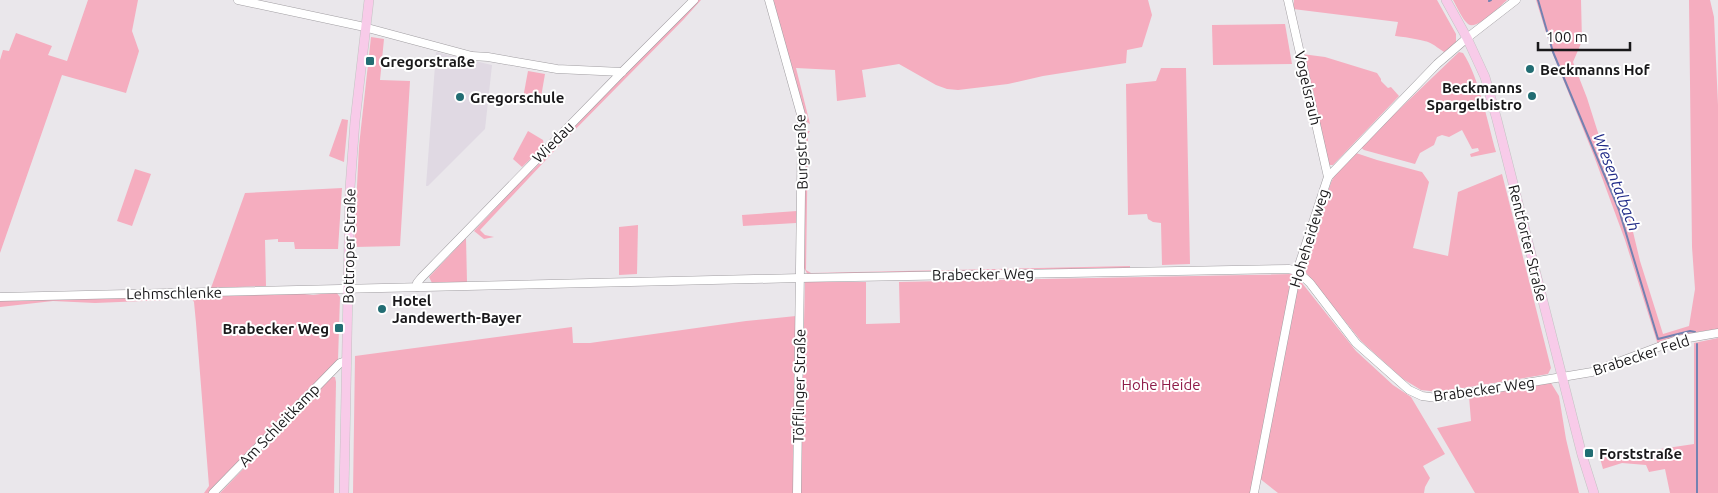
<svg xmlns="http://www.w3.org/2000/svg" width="1718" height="493" viewBox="0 0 1718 493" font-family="Ubuntu,sans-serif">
<rect width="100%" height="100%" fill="#eae7eb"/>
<path fill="#e0d9e3" d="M436,52L492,65L485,129L428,186H426Z"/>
<g fill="#f5adbf">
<path d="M88,0H138L132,31L139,51L126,93L62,75L0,253V60L3,50L9,51L16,33L52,46L48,55L67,61Z"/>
<path d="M697,0H701L684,19L559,146L480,230L485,235L494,237L484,239L474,231L523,179V176L533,170Z"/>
<path d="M765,0H767L800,117L799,248H797L796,223L743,226L742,215L797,211V118L794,99Z"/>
<path d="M772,0H1148L1152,15L1142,47L1127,50L1126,63L1043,76L1008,84L958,90L947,89L936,85L899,64L862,70L866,97L837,101L835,70L796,68L810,124L805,121Z"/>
<path d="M1294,0H1437L1456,34V44L1446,53C1440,50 1434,44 1428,42C1423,40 1399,36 1395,36L1398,22L1293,9Z"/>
<path d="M1453,0H1507C1500,6 1477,31 1468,24C1462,19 1457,7 1453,0Z"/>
<path d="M1536,0H1581L1582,41L1573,62L1587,98L1607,161L1611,172L1623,190L1640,261L1663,334L1689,326L1695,289L1692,247L1689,0H1710L1714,17L1718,105V329L1697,332L1658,345L1625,240L1594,156L1552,52Z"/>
<path d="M1285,24L1292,64L1213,65L1212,25Z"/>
<path d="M371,37L384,39L380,80L410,81L400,246L354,247L359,146Z"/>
<path d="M1459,52L1463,53C1479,77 1488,124 1496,152L1471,157L1470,154L1479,151L1478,148L1472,149L1462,130L1449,137L1442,135L1437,137L1434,145L1420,153L1415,164L1364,150L1360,147Z"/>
<path d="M1302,54L1325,57L1377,73L1381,79V81L1388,88L1391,87L1399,96L1333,165H1328Z"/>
<path d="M1161,68H1186L1190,264L1162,265L1161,223L1153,222L1148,219L1147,214L1128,215L1126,84L1156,81Z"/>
<path d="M528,71L545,74L540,103L523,98Z"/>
<path d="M342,119L348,120L344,162L329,156Z"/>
<path d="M528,131L543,140L544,146L522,167L513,159Z"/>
<path d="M808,131H810L808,134L806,270L811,273L1130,266V269L808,275L804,268L806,133Z"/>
<path d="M1356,153L1377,160L1422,172L1429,182L1413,248L1448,256L1458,192L1502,174L1551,368L1548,374L1439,392L1421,390L1403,379L1361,341L1307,274L1303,268L1302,262L1332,180L1339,169Z"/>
<path d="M135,169L151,174L132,226L117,221Z"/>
<path d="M342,188L338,249H295L294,242H278V239L265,240L266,286L211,288L245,193Z"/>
<path d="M638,225L637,274L619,275V227Z"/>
<path d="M466,238L467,282L432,283L429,277Z"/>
<path d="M1293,274L1252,493H353L355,356L572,327L573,343H590L746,321L796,316L802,404L805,282H866V324L900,323L899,282Z"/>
<path d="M1298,282L1302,283L1356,351L1393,385L1411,397L1445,454L1423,466L1430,478L1425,487L1424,493H1278L1259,478Z"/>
<path d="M336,292L340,297L338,360L210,493H204L209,486L196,323L194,302L192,299L95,303L53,301L0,307V300L295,293L313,295Z"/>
<path d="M1718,338V493H1670L1665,469L1649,472L1646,465L1622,463L1603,469L1600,458L1694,444V343Z"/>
<path d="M332,377H335L336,382L334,493H220Z"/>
<path d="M1544,383H1551L1559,396L1566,439L1579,493H1475L1437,428L1471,421L1469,396Z"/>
</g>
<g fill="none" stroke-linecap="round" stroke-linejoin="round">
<g stroke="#7482b1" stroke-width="2">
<path d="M1538,0L1553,52L1619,210L1658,339L1690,331L1695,332"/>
<path d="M1489,1L1491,0"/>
<path d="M1697,344V493"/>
</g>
<g stroke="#a19ea2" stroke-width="9">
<g id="minor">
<path d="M238,0L360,26L472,56L488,57L557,69L622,72"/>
<path d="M769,0L802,118L797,493"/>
<path d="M1288,0L1328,177"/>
<path d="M417,287V283L421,278L622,72L694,0"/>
<path d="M0,297L800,278L1289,269L1297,271L1310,283L1356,343L1409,390L1422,396L1437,398L1592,372L1677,340L1718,333"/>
<path d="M213,493L340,363L346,361"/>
<path d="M1254,493L1297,271L1328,177L1437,64L1467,38L1516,0"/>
</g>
</g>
<g stroke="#c3c3c3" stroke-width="10">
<g id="major">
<path d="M1446,0L1467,38L1485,77L1497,120L1582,455L1594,493"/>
<path d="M344,493L350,188L355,121L369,0"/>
</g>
</g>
<use href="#minor" stroke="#fff" stroke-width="8"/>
<use href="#major" stroke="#f8cbe9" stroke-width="9"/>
</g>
<g fill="#226d73" stroke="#fff" stroke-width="2">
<rect x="365" y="56" width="10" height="10" rx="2.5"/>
<circle cx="1530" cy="69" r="5"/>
<circle cx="1532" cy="96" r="5"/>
<circle cx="460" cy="97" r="5"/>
<circle cx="382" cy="309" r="5"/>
<rect x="334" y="323" width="10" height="10" rx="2.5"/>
<rect x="1584" y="448" width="10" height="10" rx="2.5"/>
</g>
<g text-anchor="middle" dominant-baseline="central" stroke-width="4" stroke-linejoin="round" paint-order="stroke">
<g font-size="15" font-weight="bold" fill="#19181a" stroke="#fff" text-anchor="start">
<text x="380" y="61">Gregorstraße</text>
<text x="1540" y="69">Beckmanns Hof</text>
<text x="1522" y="87" text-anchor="end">Beckmanns<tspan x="1522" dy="17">Spargelbistro</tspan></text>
<text x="470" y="97">Gregorschule</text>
<text x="392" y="300">Hotel<tspan x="392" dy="17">Jandewerth-Bayer</tspan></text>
<text x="329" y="328" text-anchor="end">Brabecker Weg</text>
<text x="1599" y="453">Forststraße</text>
</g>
<g font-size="15" fill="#19181a" stroke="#fff">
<text transform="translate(1308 88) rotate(77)">Vogelsrauh</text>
<text transform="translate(553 142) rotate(-45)">Wiedau</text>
<text transform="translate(801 152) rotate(-92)">Burgstraße</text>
<text transform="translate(1309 238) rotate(-73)">Hoheheideweg</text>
<text transform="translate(1528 243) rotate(76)">Rentforter Straße</text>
<text transform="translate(349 246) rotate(-89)">Bottroper Straße</text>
<text transform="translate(983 274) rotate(-1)">Brabecker Weg</text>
<text transform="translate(174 293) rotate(-1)">Lehmschlenke</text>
<text transform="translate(1641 355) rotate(-18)">Brabecker Feld</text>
<text transform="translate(799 386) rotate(-89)">Töfflinger Straße</text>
<text transform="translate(1484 389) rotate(-8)">Brabecker Weg</text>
<text transform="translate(279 425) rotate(-46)">Am Schleitkamp</text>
</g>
<g font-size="15" fill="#901d4a" stroke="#fff">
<text x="1161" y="384">Hohe Heide</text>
</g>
<g font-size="16" font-style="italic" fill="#212b88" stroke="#fff">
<text transform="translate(1617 182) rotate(69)">Wiesentalbach</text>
</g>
</g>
<path d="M1538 42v8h92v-8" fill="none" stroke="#19181a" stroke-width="2.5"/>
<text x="1546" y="42" font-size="15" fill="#19181a" stroke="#ffffff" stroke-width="4" paint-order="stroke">100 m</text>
</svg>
